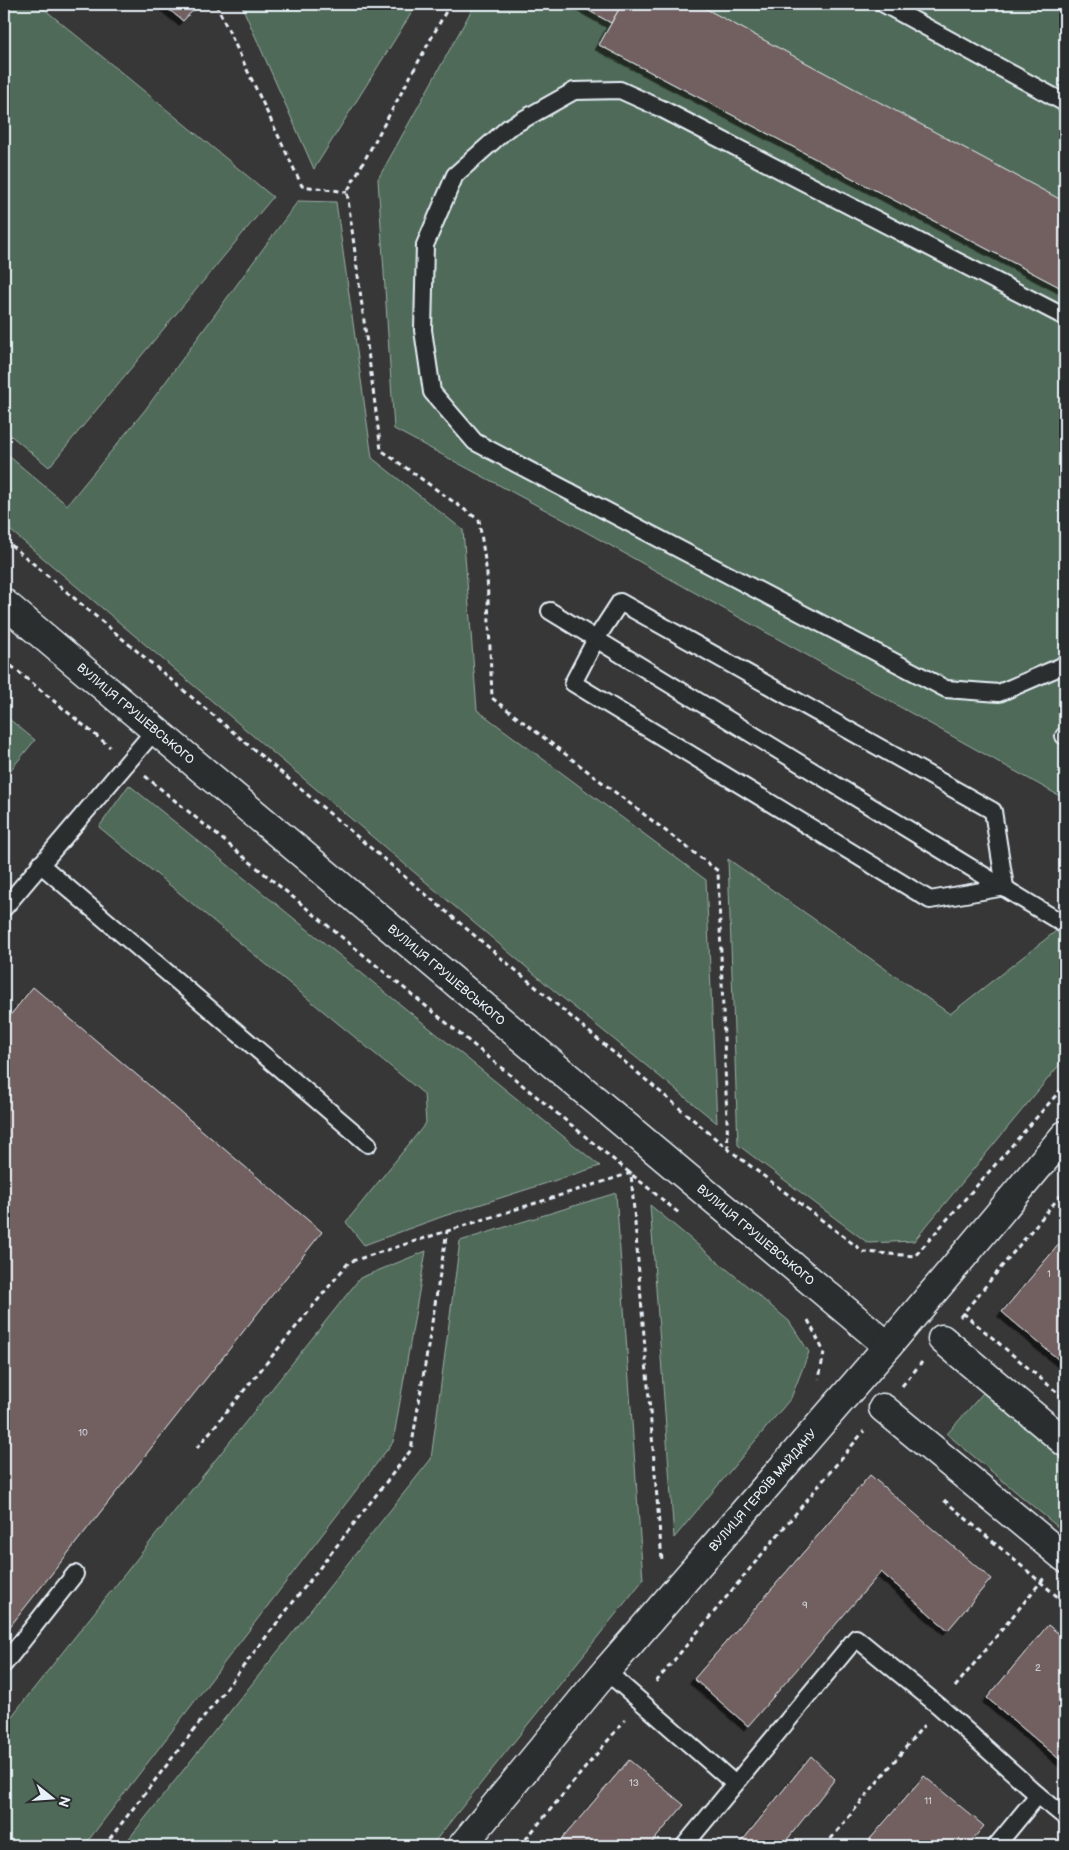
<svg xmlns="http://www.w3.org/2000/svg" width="1069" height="1850" viewBox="0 0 1069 1850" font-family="'Balsamiq Sans',sans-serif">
<defs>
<filter id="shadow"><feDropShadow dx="-4.5" dy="4.5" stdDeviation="0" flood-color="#0009"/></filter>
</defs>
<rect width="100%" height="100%" fill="#383738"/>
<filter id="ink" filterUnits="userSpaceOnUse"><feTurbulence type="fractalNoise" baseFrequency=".02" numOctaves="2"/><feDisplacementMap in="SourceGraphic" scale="10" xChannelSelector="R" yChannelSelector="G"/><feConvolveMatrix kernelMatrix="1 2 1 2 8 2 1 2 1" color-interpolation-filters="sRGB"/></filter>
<g filter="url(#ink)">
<g fill="#506b59" stroke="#9caea8">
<path d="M4,4H38L273,197L49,467L4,430Z"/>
<path d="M241,4H417L314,169Z"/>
<path d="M475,4H1065V799L570,523L394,429L378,179Z"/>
<path d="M298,201L336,202L372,458L463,530L477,710L706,880L717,1123L564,999L4,525V452L67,505L145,410Z"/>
<path d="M4,715L35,740L4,778Z"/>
<path d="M129,785L600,1166L444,1216L364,1245L346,1222L426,1123L424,1094L99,827Z"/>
<path d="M728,859L950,1014L1056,931L1065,937V1058L914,1241L868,1243L738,1145Z"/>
<path d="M616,1193L643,1580L431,1846H123L431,1459L460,1241Z"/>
<path d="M650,1205L789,1321L809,1352L791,1398L674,1538Z"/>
<path d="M426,1251L393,1442L84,1846H4V1726L360,1278Z"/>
<path d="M983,1393L1065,1462V1533L947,1434Z"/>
</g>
<g fill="#725f5f" stroke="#e8f1f8" filter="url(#shadow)">
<path d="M162,4H199L183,21Z"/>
<path d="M577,4H622L611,23Z"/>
<path d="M622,4H697L1065,202V290L599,45Z"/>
<path d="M33,987L322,1232L4,1634V1023Z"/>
<path d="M1065,1237V1365L1002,1312Z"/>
<path d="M870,1475L991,1579L948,1630L881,1572L748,1726L694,1679Z"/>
<path d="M1048,1625L1065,1639V1764L987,1698Z"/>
<path d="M811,1756L835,1779L782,1846H738Z"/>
<path d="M629,1760L684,1805L649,1846H556Z"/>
<path d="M924,1776L984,1826L967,1846H864Z"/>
</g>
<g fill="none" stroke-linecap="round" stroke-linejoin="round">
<g stroke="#e8f1f8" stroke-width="20">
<g id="lane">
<path d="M884,4L1065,103"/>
<path d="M1065,317L662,109L620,90L574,91L508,128L455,175L425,245L423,330L432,392L475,442L946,689L999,693L1062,666L1065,663"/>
<path d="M620,602L993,811L1005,887L930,900L573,683L596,639Z"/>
<path d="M550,611L1065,925"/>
<path d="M1064,736L1065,735"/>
<path d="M40,864L368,1144"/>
<path d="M4,908L155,730"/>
<path d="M4,1664L75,1574"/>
<path d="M606,1671L735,1784"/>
<path d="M684,1846L856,1638L939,1706L1038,1795L1065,1817"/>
<path d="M996,1846L1038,1795"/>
</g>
</g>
<g stroke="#e8f1f8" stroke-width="31">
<g id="street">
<path id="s1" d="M4,603L888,1346"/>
<path d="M942,1339L1065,1442"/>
<path d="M883,1408L1065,1558"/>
<path id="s2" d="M462,1846L606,1671L888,1346L1065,1135"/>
</g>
</g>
<g stroke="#e8f1f8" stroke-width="3" stroke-dasharray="5 4" stroke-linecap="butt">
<path d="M216,4L302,186L347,192"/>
<path d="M450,4L347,192L381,450L479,520L487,574L492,698L718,871L728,1148"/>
<path d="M4,539L728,1149L864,1252L915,1256L1065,1085"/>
<path d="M4,660L110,747"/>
<path d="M145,776L680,1214"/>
<path d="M963,1313L1065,1399"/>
<path d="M960,1317L1065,1190"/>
<path d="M808,1320L824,1352L819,1379"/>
<path d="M902,1386L922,1362"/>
<path d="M197,1448L349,1262L631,1173L662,1561"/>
<path d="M944,1500L1065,1603"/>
<path d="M656,1682L864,1431"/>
<path d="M955,1687L1044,1578"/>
<path d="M104,1846L411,1450L447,1231"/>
<path d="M520,1846L625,1720"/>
<path d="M825,1846L924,1725"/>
</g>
<use href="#lane" stroke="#2a2d2e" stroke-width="16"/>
<use href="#street" stroke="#2a2d2e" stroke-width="28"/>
</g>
</g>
<g text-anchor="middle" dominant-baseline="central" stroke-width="4" stroke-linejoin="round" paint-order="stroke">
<g font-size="10" fill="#caccd2">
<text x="1049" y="1274">1</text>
<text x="83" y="1433">10</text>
<text x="805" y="1605">9</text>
<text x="1038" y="1668">2</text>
<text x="634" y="1783">13</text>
<text x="928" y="1801">11</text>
</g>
<g font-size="12" fill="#e8f1f8" stroke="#2a2d2e">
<text stroke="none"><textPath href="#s1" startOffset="172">ВУЛИЦЯ ГРУШЕВСЬКОГО</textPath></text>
<text stroke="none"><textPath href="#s1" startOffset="578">ВУЛИЦЯ ГРУШЕВСЬКОГО</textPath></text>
<text stroke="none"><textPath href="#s1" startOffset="982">ВУЛИЦЯ ГРУШЕВСЬКОГО</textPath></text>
<text stroke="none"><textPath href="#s2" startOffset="466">ВУЛИЦЯ ГЕРОЇВ МАЙДАНУ</textPath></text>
</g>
</g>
<rect width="1069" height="1850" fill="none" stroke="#2a2d2e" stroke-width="20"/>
<rect x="10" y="10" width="1049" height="1830" fill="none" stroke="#e8f1f8" stroke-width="2" filter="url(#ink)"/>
<g transform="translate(52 1798) rotate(107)" stroke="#2a2d2e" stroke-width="4" paint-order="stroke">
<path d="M0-4L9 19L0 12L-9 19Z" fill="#e8f1f8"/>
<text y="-8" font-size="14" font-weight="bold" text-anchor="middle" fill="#e8f1f8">N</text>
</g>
</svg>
